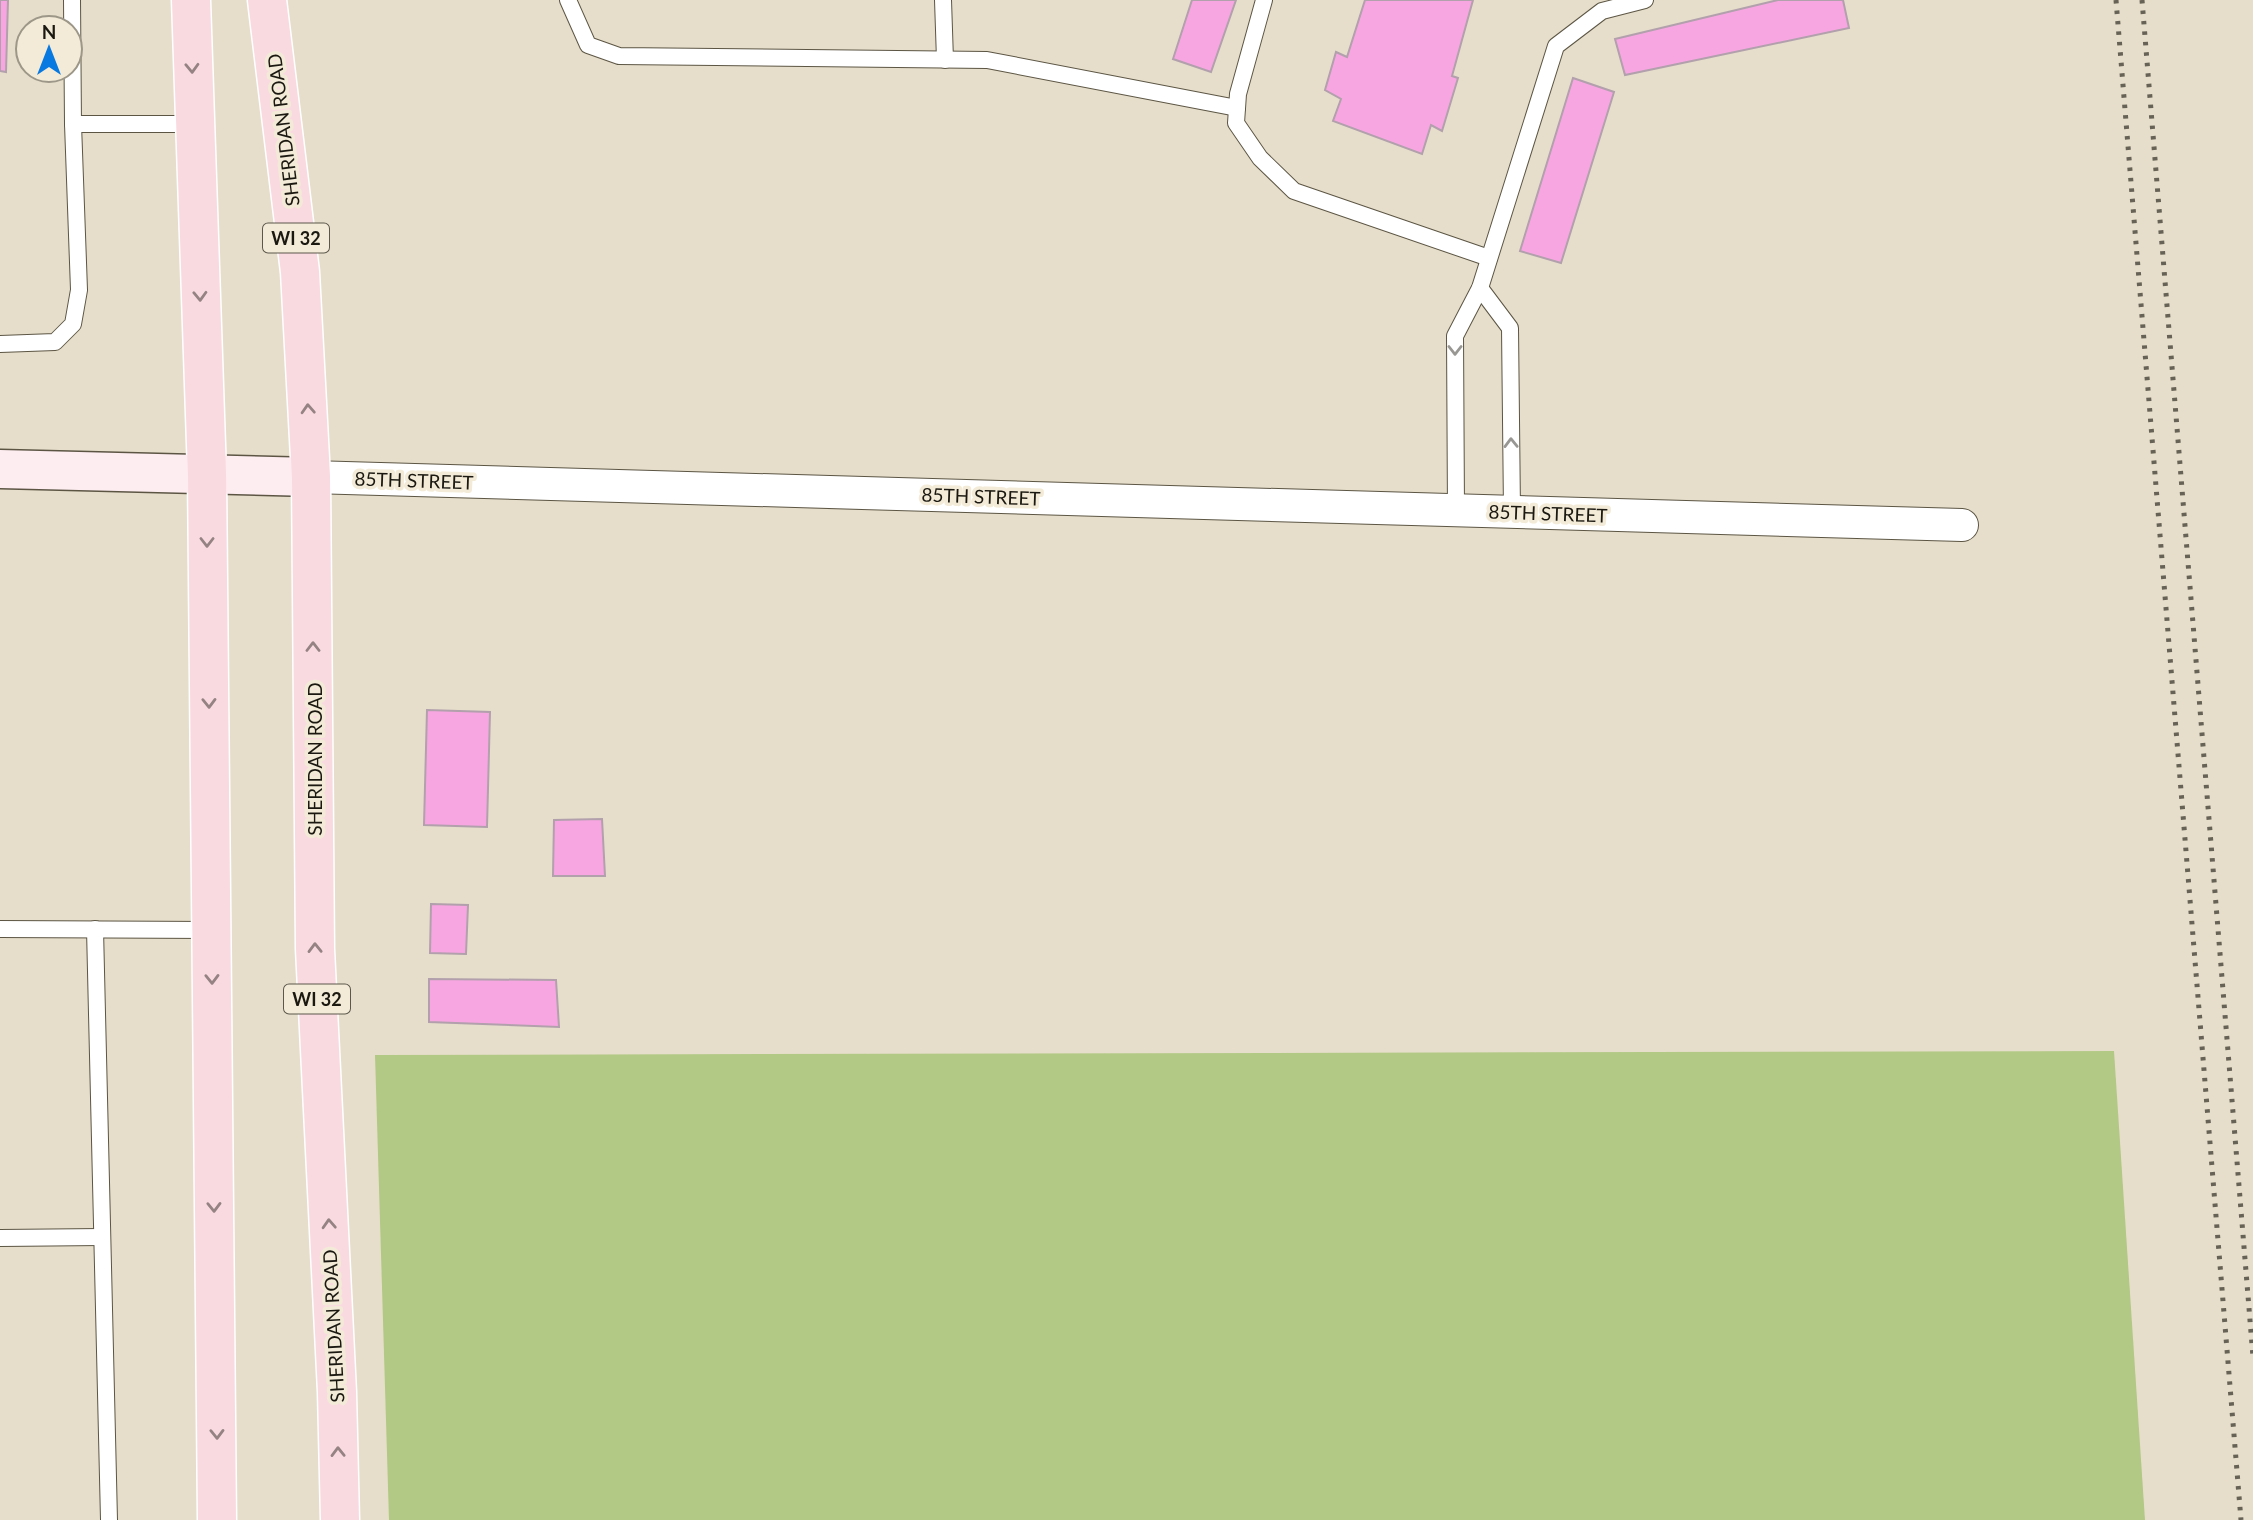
<svg xmlns="http://www.w3.org/2000/svg" width="2253" height="1520" viewBox="0 0 2253 1520" font-family="Lato,sans-serif">
<rect width="100%" height="100%" fill="#e6deca"/>
<path fill="#b2c985" d="M2114,1051L2145,1520H389L375,1055Z"/>
<g fill="#f8a6e2" stroke="#b2a0ac" stroke-width="2">
<path d="M0,0H8L6,72L0,71Z"/>
<path d="M1192,0H1236L1211,72L1173,59Z"/>
<path d="M1365,0H1473L1452,76L1458,78L1442,131L1431,125L1422,154L1333,121L1341,99L1325,90L1336,52L1347,57Z"/>
<path d="M1778,0H1843L1849,28L1625,75L1615,39Z"/>
<path d="M1573,78L1614,92L1561,263L1520,251Z"/>
<path d="M427,710L490,712L487,827L424,825Z"/>
<path d="M602,819L605,876H553L554,820Z"/>
<path d="M431,904L468,905L466,954L430,953Z"/>
<path d="M429,979L556,980L559,1027L429,1022Z"/>
</g>
<g fill="none" stroke-linecap="round" stroke-linejoin="round">
<g stroke="#5c5544" stroke-width="18">
<g id="lane">
<path d="M568,0L588,45L619,56L987,60L1237,108"/>
<path d="M943,0L945,60"/>
<path d="M1264,0L1238,94L1236,123L1260,158L1294,191L1489,258"/>
<path d="M73,124H194"/>
<path d="M1480,288L1510,328L1512,511"/>
<path d="M0,344L55,342L73,324L79,290L73,124L72,0"/>
<path d="M1456,510L1455,336L1480,288L1556,46L1602,11L1645,0"/>
<path d="M0,929L211,930"/>
<path d="M95,929L109,1520"/>
<path d="M0,1238L102,1237"/>
</g>
</g>
<g stroke="#5c5544" stroke-width="34">
<path id="street" d="M311,477L1962,525"/>
</g>
<g stroke="#5c5544" stroke-width="41">
<path id="secondary" d="M0,469L311,477"/>
</g>
<g stroke="#fff" stroke-width="41">
<g id="primary">
<path d="M191,0L207,474L217,1520"/>
<path d="M267,0L300,272L311,477L315,949L337,1392L340,1520"/>
</g>
</g>
<use href="#lane" stroke="#fff" stroke-width="16"/>
<use href="#street" stroke="#fff" stroke-width="32"/>
<use href="#secondary" stroke="#fdecf0" stroke-width="38"/>
<use href="#primary" stroke="#fadae1" stroke-width="38"/>
<g stroke="#676256" stroke-width="5" stroke-dasharray="3.5 7" stroke-linecap="butt">
<path d="M2116,0L2241,1520"/>
<path d="M2142,0L2253,1357"/>
</g>
</g>
<defs><path id="oneway-chevron" d="M-2-3.5L2.5 0L-2 3.5" fill="none" stroke-width="1.6" stroke-linecap="round" stroke-linejoin="round" transform="scale(1.75)"/></defs>
<g stroke="#958383">
<use href="#oneway-chevron" transform="translate(192 68) rotate(88)"/>
<use href="#oneway-chevron" transform="translate(200 296) rotate(88)"/>
<use href="#oneway-chevron" transform="translate(308 409) rotate(-93)"/>
<use href="#oneway-chevron" transform="translate(207 542) rotate(90)"/>
<use href="#oneway-chevron" transform="translate(313 647) rotate(-90)"/>
<use href="#oneway-chevron" transform="translate(209 703) rotate(89)"/>
<use href="#oneway-chevron" transform="translate(315 948) rotate(-91)"/>
<use href="#oneway-chevron" transform="translate(212 979) rotate(89)"/>
<use href="#oneway-chevron" transform="translate(214 1207) rotate(89)"/>
<use href="#oneway-chevron" transform="translate(329 1224) rotate(-93)"/>
<use href="#oneway-chevron" transform="translate(217 1434) rotate(89)"/>
<use href="#oneway-chevron" transform="translate(338 1452) rotate(-91)"/>
</g>
<g stroke="#989794">
<use href="#oneway-chevron" transform="translate(1455 350) rotate(90)"/>
<use href="#oneway-chevron" transform="translate(1511 443) rotate(-91)"/>
</g>
<g text-anchor="middle" dominant-baseline="central" stroke-width="7" stroke-linejoin="round" paint-order="stroke">
<g fill="#f3ebd7" stroke="#5b574c" stroke-width="2">
<rect x="263" y="223.5" width="66" height="29" rx="5"/>
<rect x="284" y="984.5" width="66" height="29" rx="5"/>
</g>
<g font-size="18" font-weight="bold" fill="#1a1811">
<text x="296" y="238">WI 32</text>
<text x="317" y="999">WI 32</text>
</g>
<g font-size="19" fill="#1a1811" stroke="#f3ebd7">
<text transform="translate(283 130) rotate(-97)">SHERIDAN ROAD</text>
<text transform="translate(414 480) rotate(2)">85TH STREET</text>
<text transform="translate(981 496) rotate(2)">85TH STREET</text>
<text transform="translate(1548 513) rotate(2)">85TH STREET</text>
<text transform="translate(314 759) rotate(-90)">SHERIDAN ROAD</text>
<text transform="translate(333 1326) rotate(-93)">SHERIDAN ROAD</text>
</g>
</g>
<g transform="translate(49 49)"><circle r="33" fill="#f3ebd7" stroke="#9c9788" stroke-width="2"/>
<path d="M0-5L12 26L0 18L-12 26Z" fill="#0879e0"/>
<text y="-10" font-size="19" font-weight="bold" text-anchor="middle" fill="#1a1811">N</text>
</g>
</svg>
